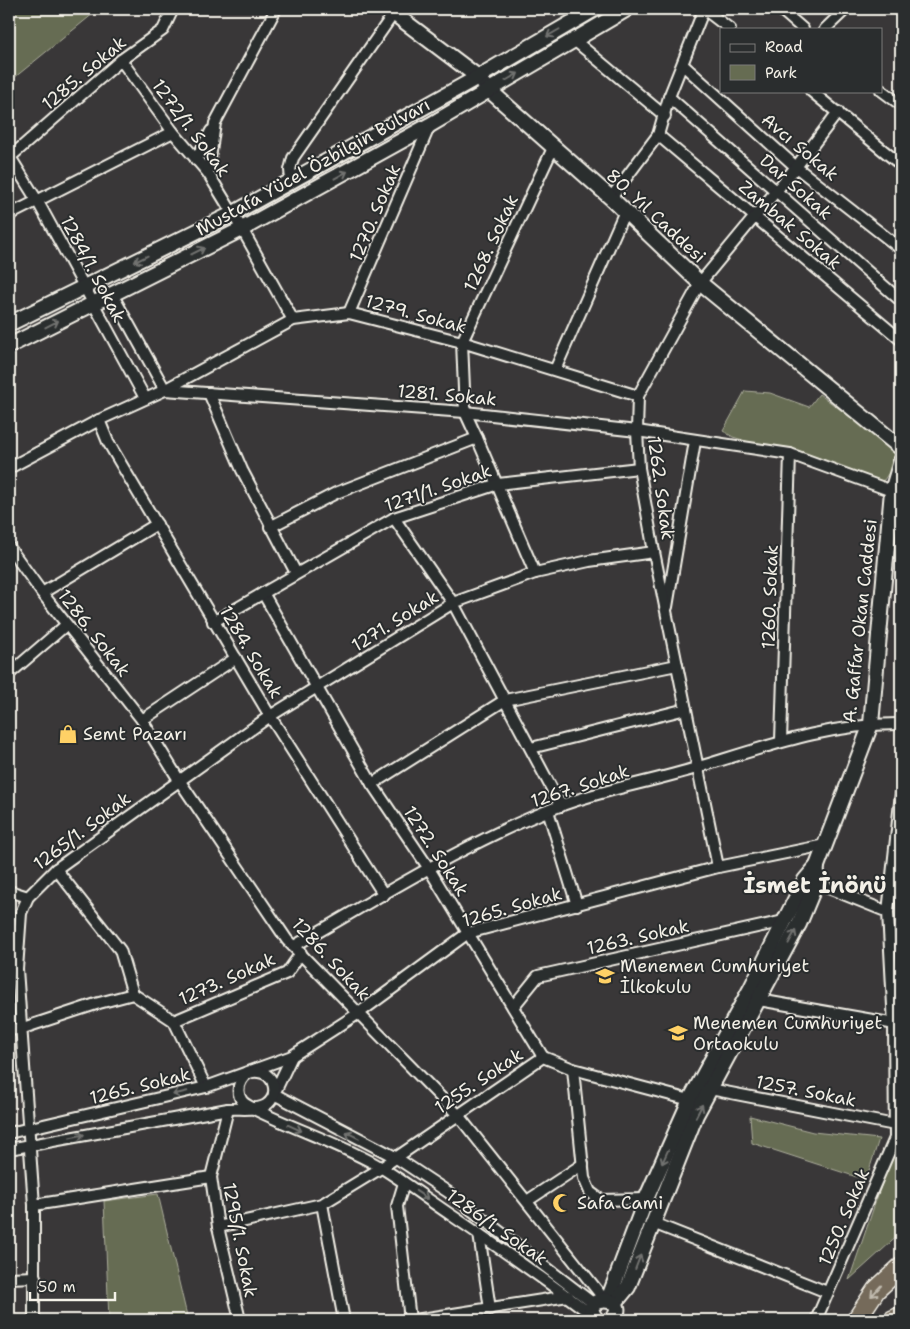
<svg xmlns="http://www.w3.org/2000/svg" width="910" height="1329" viewBox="0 0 910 1329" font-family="'Shantell Sans',sans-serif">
<rect width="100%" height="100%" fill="#393738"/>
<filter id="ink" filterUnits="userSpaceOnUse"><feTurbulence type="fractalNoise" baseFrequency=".02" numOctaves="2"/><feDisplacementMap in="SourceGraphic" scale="10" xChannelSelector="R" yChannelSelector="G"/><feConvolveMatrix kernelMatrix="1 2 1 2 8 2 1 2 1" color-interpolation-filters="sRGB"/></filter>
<g filter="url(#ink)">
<g fill="#666c52" stroke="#adae9d">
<path d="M9,9H99L9,82Z"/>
<path d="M745,391L770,393L809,407L819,394L901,454L884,480L876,482L733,437L723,431Z"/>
<path d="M750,1116L813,1132L879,1139L866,1180L752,1143Z"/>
<path d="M900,1123L901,1233L849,1280L896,1142Z"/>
<path d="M158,1194L188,1320H109L104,1201Z"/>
</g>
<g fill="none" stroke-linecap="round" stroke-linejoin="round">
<g stroke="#f4f1e8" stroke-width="14">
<g id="street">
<path d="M704,9L730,29"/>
<path d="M780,9L803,29"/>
<path d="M825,29L846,9"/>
<path d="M574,40L665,116"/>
<path d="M121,60L173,132L208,173L242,229L293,320"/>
<path d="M683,65L796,167L901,249"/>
<path d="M881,90L901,105"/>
<path d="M811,91L901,165"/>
<path d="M669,97L901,301"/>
<path d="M658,135L901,340"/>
<path d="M10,157L38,202L145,398"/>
<path d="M9,158L121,60L163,30L173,9"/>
<path d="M196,160L211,131"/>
<path d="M208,173L215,123L276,9"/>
<path d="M291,180L290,170L293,158L394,13L401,9"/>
<path d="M611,198L658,135L669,97L704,9"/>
<path d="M9,215L173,132"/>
<path d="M112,294L165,390"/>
<path d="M349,313L430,125"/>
<path d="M555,370L625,211"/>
<path d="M166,389L293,320L349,313L462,342L638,396"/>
<path d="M209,393L242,470L296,573"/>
<path d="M99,420L108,442L270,716L384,895"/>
<path d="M477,438L535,573"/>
<path d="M9,468L99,420L165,390L465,412L637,431L790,454L892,491"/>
<path d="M394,518L453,603L561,806"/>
<path d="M270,527L336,493L477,438L465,412L462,342L553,148"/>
<path d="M9,547L42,593L142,720L179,780L287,940L458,1115L604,1299"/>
<path d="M42,593L157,524"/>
<path d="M263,593L372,784L428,867L543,1057"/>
<path d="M667,607L695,441"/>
<path d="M213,622L394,518L498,484L639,468"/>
<path d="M9,674L66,625"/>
<path d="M142,720L236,658"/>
<path d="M781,741L790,454"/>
<path d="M531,748L686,709"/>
<path d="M372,784L505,700L677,665"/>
<path d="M548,811L577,905"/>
<path d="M718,867L654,552L639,468L637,431L638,396L700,283L796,167L838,112"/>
<path d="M56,869L120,950L133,994"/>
<path d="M816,883L888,912"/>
<path d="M9,891L28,897"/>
<path d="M294,946C380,897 464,843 557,807C603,789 653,782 699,767C765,747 831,723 901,724"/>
<path d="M759,1000L901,1025"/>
<path d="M513,1007L538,976L784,921"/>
<path d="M174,1021L287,973L301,953"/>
<path d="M174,1021L206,1087"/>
<path d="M9,1030L23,1028L99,1003L133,994L174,1021"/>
<path d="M292,1056L274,1094L395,1157L448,1192L594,1304"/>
<path d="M573,1069L584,1178L590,1192L601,1200L646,1199"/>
<path d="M710,1089L895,1125"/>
<path d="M228,1109L211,1177L218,1227L240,1320"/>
<path d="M9,1133L206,1087L292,1056L359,1013L468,933L718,867L825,845"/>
<path d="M9,1149L228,1109C239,1108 257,1111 266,1105C280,1096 275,1073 258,1072C243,1070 233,1088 242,1101C245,1105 250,1106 254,1109C296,1130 342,1144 382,1168C406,1183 430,1201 454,1217C501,1249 548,1281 593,1316"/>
<path d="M404,1183L397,1206L410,1320"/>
<path d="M527,1201L583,1164"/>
<path d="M34,1205L211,1177"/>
<path d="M653,1223L827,1292"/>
<path d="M218,1227L322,1204"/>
<path d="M479,1234L490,1309"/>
<path d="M9,1278L35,1277"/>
<path d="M34,1320V1205L17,969L21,913L28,897L56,869L270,716L453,603L535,573L589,561L654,552"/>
<path d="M344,1320L322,1204L381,1168L543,1057L573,1069L690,1100"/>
<path d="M415,1320L568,1296"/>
<path d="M816,1320L895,1138L894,1025L888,912L901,793"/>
</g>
</g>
<g stroke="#f4f1e8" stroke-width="18">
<g id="secondary">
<path d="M388,9L478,77L489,90L611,198L700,283L901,448"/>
<path d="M9,324L232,214L478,77L595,9"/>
<path d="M9,346L242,229L430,125L627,9"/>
<path d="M608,1300L646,1199L690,1100L751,988L805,880L817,866"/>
<path d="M614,1304L628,1287L696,1115L799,924L816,883L817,866L825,845L871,724L892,491L901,461"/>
<path d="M597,1320C574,1294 635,1294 612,1320"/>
</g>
</g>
<g stroke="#f4f1e8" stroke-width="21">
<g id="highway">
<path d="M856,1320L876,1290L901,1267"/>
<path d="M892,1320L901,1316"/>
</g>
</g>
<use href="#street" stroke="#2a2d2e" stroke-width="10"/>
<use href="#secondary" stroke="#2a2d2e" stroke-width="14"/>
<use href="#highway" stroke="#746a5a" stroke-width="18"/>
</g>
<defs><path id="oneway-shaft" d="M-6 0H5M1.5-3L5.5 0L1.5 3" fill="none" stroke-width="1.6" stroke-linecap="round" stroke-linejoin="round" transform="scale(1.25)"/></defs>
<g stroke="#71726f">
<use href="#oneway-shaft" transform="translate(553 33) rotate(150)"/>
<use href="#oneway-shaft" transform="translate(512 77) rotate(-30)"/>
<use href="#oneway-shaft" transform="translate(341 175) rotate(-29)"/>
<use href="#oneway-shaft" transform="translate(198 251) rotate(-26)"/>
<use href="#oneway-shaft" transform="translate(141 259) rotate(154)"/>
<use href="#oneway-shaft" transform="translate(52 324) rotate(-27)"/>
<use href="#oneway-shaft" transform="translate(792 937) rotate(-62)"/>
<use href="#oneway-shaft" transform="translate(180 1093) rotate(166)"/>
<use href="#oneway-shaft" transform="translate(699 1111) rotate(-63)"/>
<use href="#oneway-shaft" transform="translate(295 1128) rotate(24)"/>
<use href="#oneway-shaft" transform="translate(352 1135) rotate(-153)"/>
<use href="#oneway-shaft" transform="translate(77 1136) rotate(-11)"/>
<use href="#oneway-shaft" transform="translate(665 1157) rotate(114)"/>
<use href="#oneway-shaft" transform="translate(422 1195) rotate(34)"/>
<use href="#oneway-shaft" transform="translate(638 1262) rotate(-69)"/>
</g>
<use stroke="#c1bbaf" href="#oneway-shaft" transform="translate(876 1291) rotate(133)"/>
</g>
<defs>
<g id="shop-bare" transform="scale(1.5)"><path d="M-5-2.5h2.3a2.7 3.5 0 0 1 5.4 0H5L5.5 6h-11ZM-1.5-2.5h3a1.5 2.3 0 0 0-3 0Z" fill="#ffd166" stroke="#2a2d2e" stroke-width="2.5" paint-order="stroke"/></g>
<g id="school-bare" transform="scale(1.5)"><path d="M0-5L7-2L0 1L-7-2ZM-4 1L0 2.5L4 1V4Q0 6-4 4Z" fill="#ffd166" stroke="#2a2d2e" stroke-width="2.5" paint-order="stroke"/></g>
<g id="mosque-bare" transform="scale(1.5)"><path d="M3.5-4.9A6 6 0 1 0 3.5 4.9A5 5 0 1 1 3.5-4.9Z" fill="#ffd166" stroke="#2a2d2e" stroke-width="2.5" paint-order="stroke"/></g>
</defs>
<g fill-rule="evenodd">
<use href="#shop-bare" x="68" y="734"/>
<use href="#school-bare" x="605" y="976"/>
<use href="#school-bare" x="678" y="1033"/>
<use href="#mosque-bare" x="562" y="1203"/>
</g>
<g text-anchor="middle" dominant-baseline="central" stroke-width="4" stroke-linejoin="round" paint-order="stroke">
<g font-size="18" fill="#f4f1e8" stroke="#2a2d2e">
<text transform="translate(84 73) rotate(-40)">1285. Sokak</text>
<text transform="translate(191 128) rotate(53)">1272/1. Sokak</text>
<text transform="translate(800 147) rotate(40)">Avcı Sokak</text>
<text transform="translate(313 167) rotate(-29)">Mustafa Yücel Özbilgin Bulvarı</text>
<text transform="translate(796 187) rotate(41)">Dar Sokak</text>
<text transform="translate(375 213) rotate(-67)">1270. Sokak</text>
<text transform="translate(656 216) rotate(43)">80. Yıl Caddesi</text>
<text transform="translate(790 225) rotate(40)">Zambak Sokak</text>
<text transform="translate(491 243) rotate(-65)">1268. Sokak</text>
<text transform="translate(93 269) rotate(62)">1284/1. Sokak</text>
<text transform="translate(416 314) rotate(15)">1279. Sokak</text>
<text transform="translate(447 395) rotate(5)">1281. Sokak</text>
<text transform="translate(438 488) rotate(-19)">1271/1. Sokak</text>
<text transform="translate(661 488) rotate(82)">1262. Sokak</text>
<text transform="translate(770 597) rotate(-88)">1260. Sokak</text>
<text transform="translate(395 621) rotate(-32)">1271. Sokak</text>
<text transform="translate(860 621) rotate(-84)">A. Gaffar Okan Caddesi</text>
<text transform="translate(94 633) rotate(52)">1286. Sokak</text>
<text transform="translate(251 652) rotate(59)">1284. Sokak</text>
<text transform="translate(580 786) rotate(-18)">1267. Sokak</text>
<text transform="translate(82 831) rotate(-37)">1265/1. Sokak</text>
<text transform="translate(436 851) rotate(57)">1272. Sokak</text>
<text transform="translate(512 907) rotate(-16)">1265. Sokak</text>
<text transform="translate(638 937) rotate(-13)">1263. Sokak</text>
<text transform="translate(331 959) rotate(47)">1286. Sokak</text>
<text transform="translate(227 979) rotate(-24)">1273. Sokak</text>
<text transform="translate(479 1081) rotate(-34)">1255. Sokak</text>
<text transform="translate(140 1086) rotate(-14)">1265. Sokak</text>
<text transform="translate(806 1091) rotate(11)">1257. Sokak</text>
<text transform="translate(844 1217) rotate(-67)">1250. Sokak</text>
<text transform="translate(497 1227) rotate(35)">1286/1. Sokak</text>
<text transform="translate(240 1240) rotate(79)">1295/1. Sokak</text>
</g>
<g font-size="18" fill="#f4f1e8" stroke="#2a2d2e" text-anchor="start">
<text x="83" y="734">Semt Pazarı</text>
<text x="620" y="966">Menemen Cumhuriyet<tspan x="620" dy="21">İlkokulu</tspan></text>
<text x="693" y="1023">Menemen Cumhuriyet<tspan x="693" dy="21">Ortaokulu</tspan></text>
<text x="577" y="1203">Safa Cami</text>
</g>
<g font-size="22" font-weight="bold" fill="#f4f1e8" stroke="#2a2d2e">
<text x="815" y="885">İsmet İnönü</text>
</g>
</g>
<rect width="910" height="1329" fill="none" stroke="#2a2d2e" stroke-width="30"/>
<rect x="15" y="15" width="880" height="1299" fill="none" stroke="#f4f1e8" stroke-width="2" filter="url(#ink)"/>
<rect x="720" y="28" width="162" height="65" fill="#2a2d2e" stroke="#7b7b78"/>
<rect x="730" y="44" width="25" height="8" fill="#2a2d2e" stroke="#7b7b78"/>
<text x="765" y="52" font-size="15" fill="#f4f1e8">Road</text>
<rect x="730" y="65" width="25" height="15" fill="#666c52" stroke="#7b7b78"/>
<text x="765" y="78" font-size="15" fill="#f4f1e8">Park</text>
<path d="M30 1292v8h85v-8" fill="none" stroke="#f4f1e8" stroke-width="2.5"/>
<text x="38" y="1292" font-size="15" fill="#f4f1e8" stroke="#2a2d2e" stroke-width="4" paint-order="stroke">50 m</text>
</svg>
